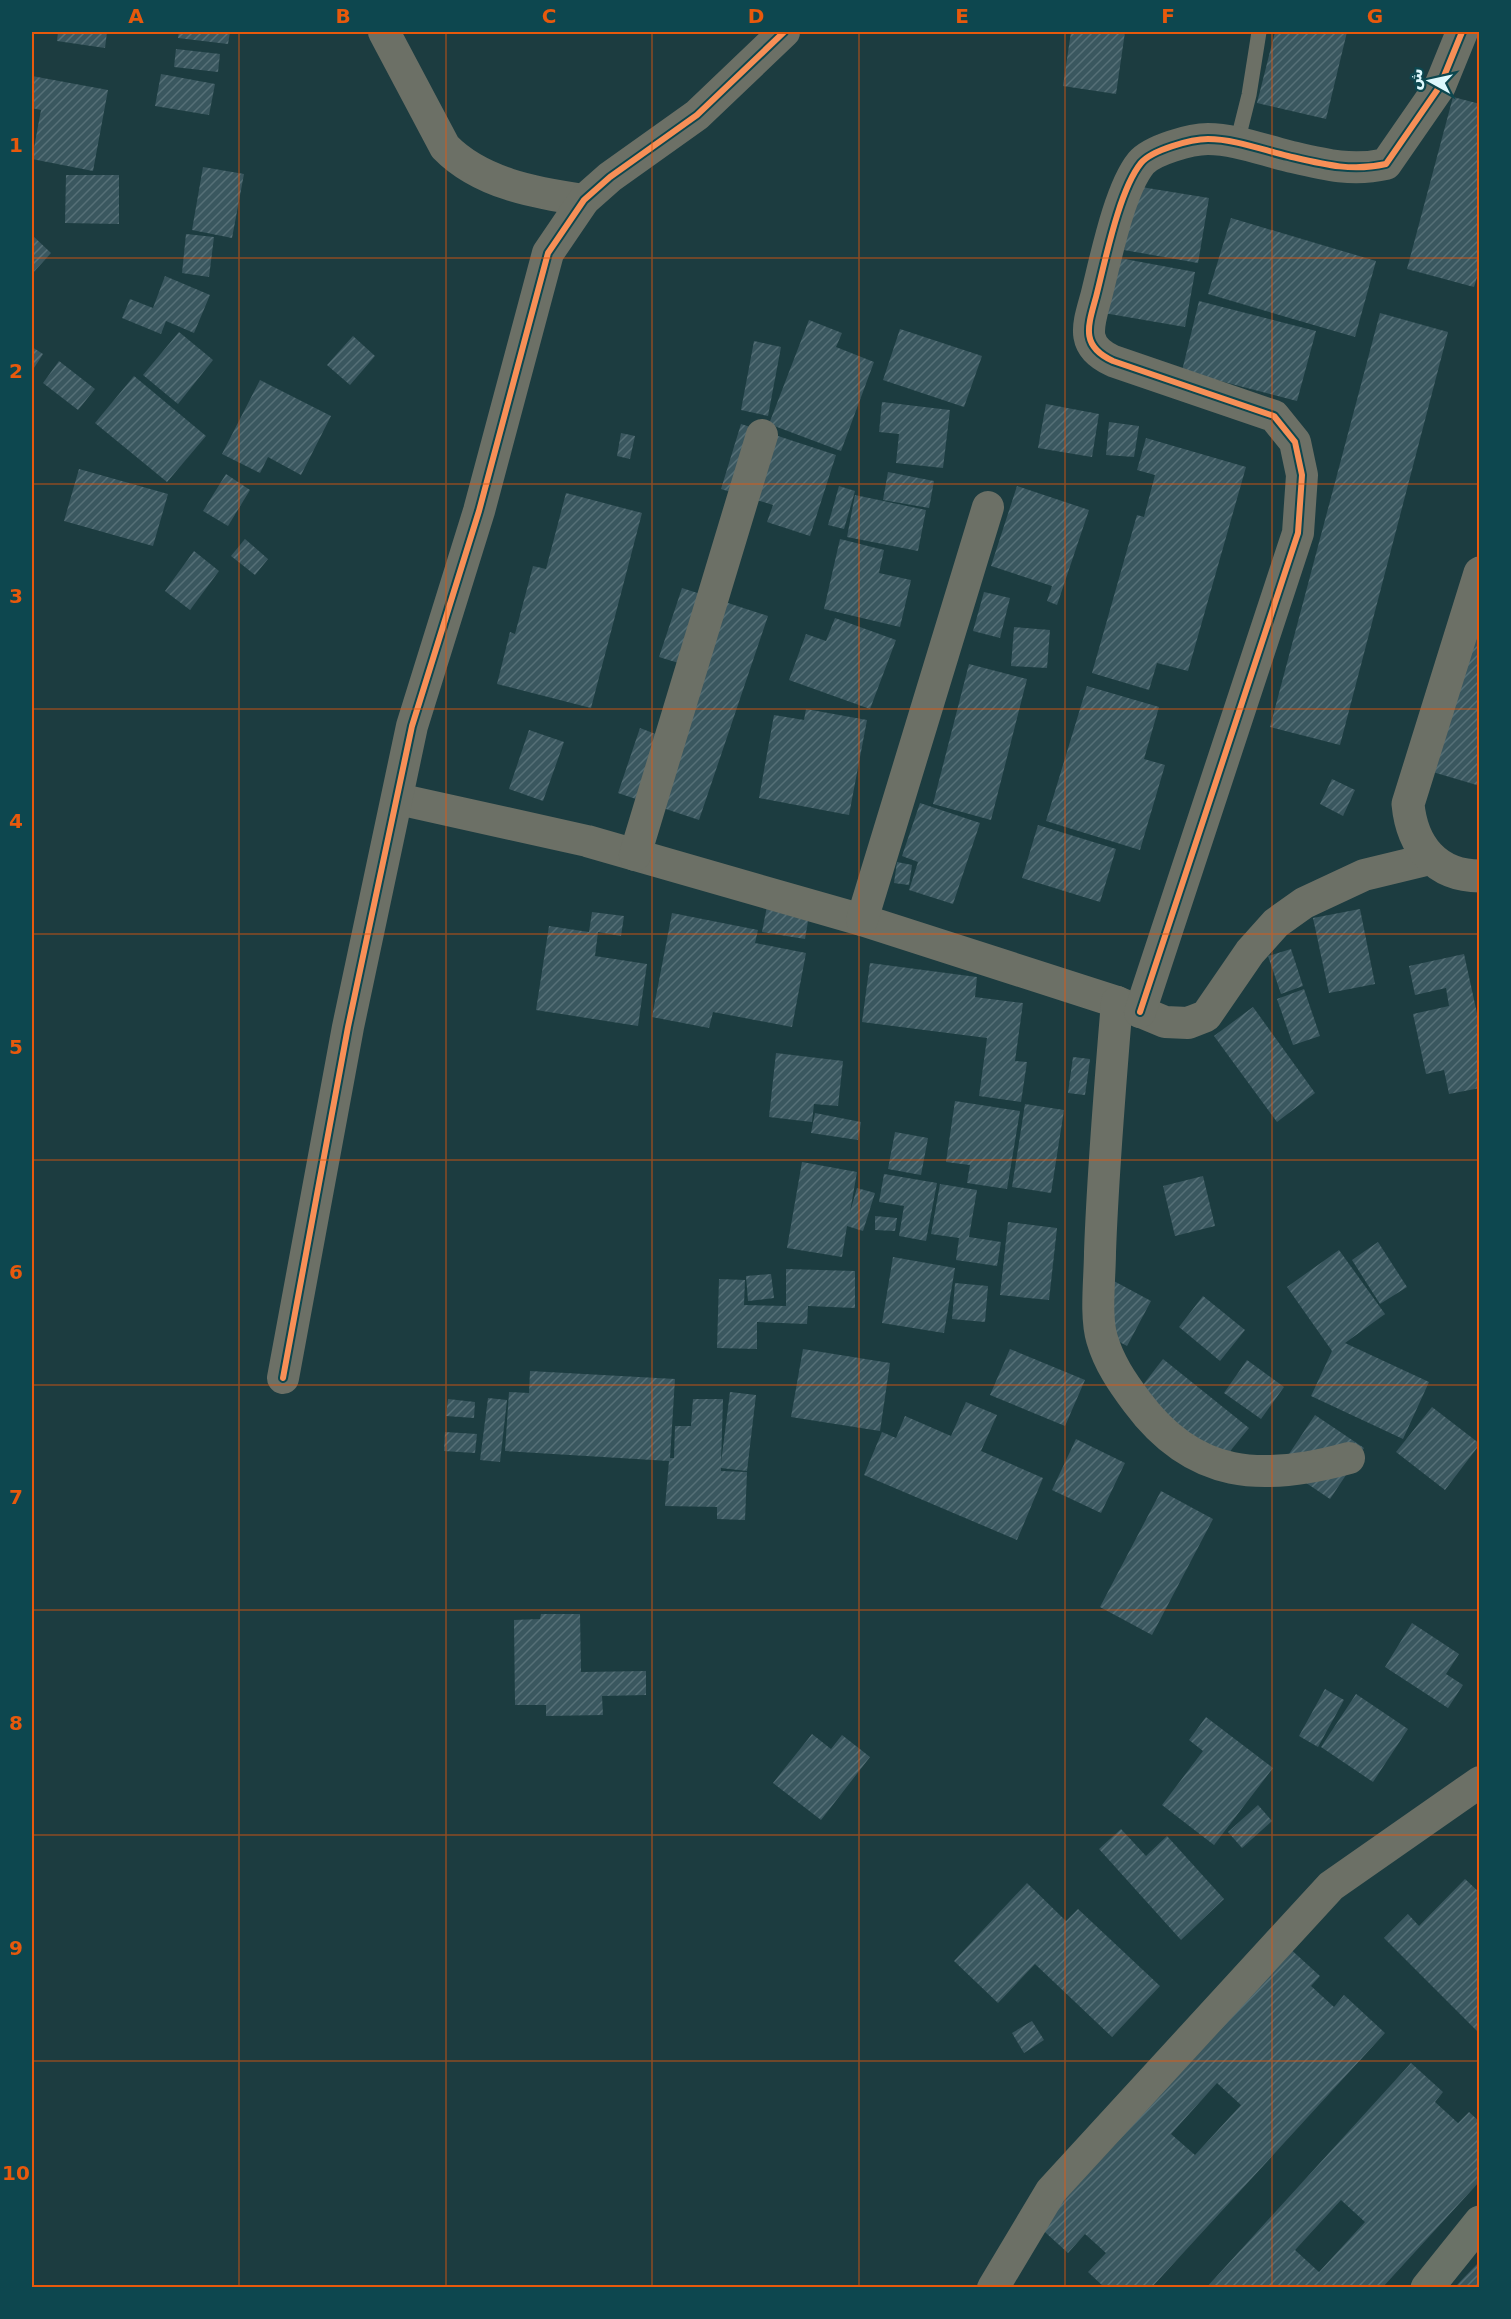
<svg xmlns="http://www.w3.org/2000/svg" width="1511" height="2319" viewBox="0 0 1511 2319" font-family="'DejaVu Sans','Noto Sans Arabic',sans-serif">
<defs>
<pattern id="building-hatch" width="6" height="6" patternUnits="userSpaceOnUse" patternTransform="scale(1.5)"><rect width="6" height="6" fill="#3a575f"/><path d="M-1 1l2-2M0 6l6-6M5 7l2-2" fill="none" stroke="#567077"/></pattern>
</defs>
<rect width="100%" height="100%" fill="#1c3c40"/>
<g fill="url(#building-hatch)" fill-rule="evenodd">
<path d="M58,32H107L105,48L57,41Z"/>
<path d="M179,32H230L228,44L178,38Z"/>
<path d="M1071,32H1125L1116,94L1063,86Z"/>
<path d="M1275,32H1347L1326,119L1257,103Z"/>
<path d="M176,49L220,54L218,72L174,67Z"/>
<path d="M161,74L215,84L209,115L155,106Z"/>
<path d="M32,76L108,90L93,171L32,159L41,110L32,108Z"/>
<path d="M1453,97L1480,104V268L1474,287L1407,269Z"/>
<path d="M203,167L244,174L232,238L192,230Z"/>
<path d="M66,175H119V224L65,223Z"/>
<path d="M1135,186L1209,198L1198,263L1124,250Z"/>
<path d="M1231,218L1376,261L1355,337L1208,294Z"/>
<path d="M186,234L214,237L209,277L182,273Z"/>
<path d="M32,235L51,253L32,274Z"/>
<path d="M1103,255L1195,272L1185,327L1092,311Z"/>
<path d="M165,276L210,295L194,333L166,321L161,334L122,318L130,299L153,308Z"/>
<path d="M1199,301L1316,331L1297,401L1182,371Z"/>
<path d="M1380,313L1448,332L1340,745L1270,727Z"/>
<path d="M809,320L842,333L836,347L874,362L841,451L769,424Z"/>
<path d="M900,329L982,356L964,407L883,380Z"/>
<path d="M179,332L213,360L178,404L143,375Z"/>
<path d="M353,336L375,356L350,385L327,365Z"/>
<path d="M754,341L781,347L768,416L741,410Z"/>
<path d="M32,347L43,354L32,371Z"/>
<path d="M59,361L95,389L78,410L43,383Z"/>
<path d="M134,376L206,436L167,482L95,423Z"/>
<path d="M260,380L331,416L301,475L268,457L260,473L222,454Z"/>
<path d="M882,402L950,410L943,468L896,463L899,434L879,432Z"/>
<path d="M1046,404L1099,414L1092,457L1038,448Z"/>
<path d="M1109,422L1139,426L1134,457L1106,455Z"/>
<path d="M741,424L836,455L810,536L767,522L773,505L721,489Z"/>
<path d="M621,433L635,436L630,459L617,456Z"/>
<path d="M1146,438L1246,467L1188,671L1157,663L1149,690L1092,673L1137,515L1144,517L1155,475L1137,470Z"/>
<path d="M79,469L168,494L153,546L64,521Z"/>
<path d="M888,472L934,481L929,508L883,500Z"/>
<path d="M226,474L250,490L228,526L203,511Z"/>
<path d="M839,486L855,491L844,529L828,525Z"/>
<path d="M1017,486L1089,510L1057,605L1047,601L1052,586L991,566Z"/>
<path d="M566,493L642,513L591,708L497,684L510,632L515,634L533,566L546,569Z"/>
<path d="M855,495L926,510L918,551L847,537Z"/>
<path d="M245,539L268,559L255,575L231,556Z"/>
<path d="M840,539L884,550L879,573L911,580L900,627L824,609Z"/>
<path d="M194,551L219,571L190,610L165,591Z"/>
<path d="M682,588L768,616L699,820L618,793L640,728L658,735L682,664L659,657Z"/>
<path d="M984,592L1010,598L1000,638L973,631Z"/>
<path d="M1480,601V786L1426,770Z"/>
<path d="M835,618L896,640L870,709L789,680L806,634L826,641Z"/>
<path d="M1014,627L1050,630L1047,668L1011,666Z"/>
<path d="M969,664L1027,679L991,820L933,804Z"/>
<path d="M1087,686L1159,707L1144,759L1165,765L1140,850L1046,821Z"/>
<path d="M806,709L867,720L849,815L759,798L774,715L804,720Z"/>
<path d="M529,730L564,742L543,801L509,789Z"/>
<path d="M1332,779L1355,790L1343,816L1320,804Z"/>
<path d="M920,803L980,823L953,904L909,890L918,862L902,856Z"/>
<path d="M1038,825L1116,849L1100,902L1022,878Z"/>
<path d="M897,862L912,865L909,885L894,883Z"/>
<path d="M768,901L810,909L805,939L762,932Z"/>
<path d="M1360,909L1375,984L1329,993L1313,918Z"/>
<path d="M592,912L624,916L621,936L598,932L595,956L647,964L638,1026L536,1010L549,926L589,932Z"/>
<path d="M672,913L758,930L755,943L806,953L792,1027L713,1012L709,1028L652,1017Z"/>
<path d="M1291,949L1303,986L1281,994L1268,956Z"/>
<path d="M1464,954L1480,1027V1088L1449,1094L1444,1070L1426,1074L1413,1014L1449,1006L1446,988L1415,995L1409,966Z"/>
<path d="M870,963L977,977L975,997L1023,1003L1015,1061L1027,1062L1021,1102L979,1096L987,1038L862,1022Z"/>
<path d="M1304,989L1320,1036L1293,1045L1277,999Z"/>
<path d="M1253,1007L1315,1093L1277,1122L1214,1036Z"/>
<path d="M776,1053L843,1061L838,1106L814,1104L812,1122L769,1117Z"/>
<path d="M1073,1057L1090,1059L1085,1095L1068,1093Z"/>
<path d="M955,1101L1020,1111L1007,1189L967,1183L970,1165L946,1162Z"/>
<path d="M1025,1104L1064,1110L1051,1193L1012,1187Z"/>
<path d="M815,1113L861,1122L858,1140L811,1133Z"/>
<path d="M895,1132L928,1138L921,1175L888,1169Z"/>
<path d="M802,1162L857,1172L850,1212L857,1188L875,1193L863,1231L847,1226L842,1257L787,1248Z"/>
<path d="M884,1174L937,1183L926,1241L899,1236L904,1206L879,1202Z"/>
<path d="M1203,1176L1215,1226L1175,1236L1163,1186Z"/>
<path d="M940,1184L977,1190L969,1237L1001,1242L997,1266L956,1260L959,1238L931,1234Z"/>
<path d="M875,1216L897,1218L895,1231L875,1230Z"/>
<path d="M1008,1222L1057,1228L1049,1300L1000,1295Z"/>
<path d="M1378,1242L1407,1287L1380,1304L1352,1260Z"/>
<path d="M1339,1250L1385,1314L1345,1343L1429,1382L1403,1439L1311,1396L1332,1351L1287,1287Z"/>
<path d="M893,1257L955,1268L944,1333L882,1323Z"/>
<path d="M786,1269L855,1271V1308L808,1306L807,1324L757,1322V1349L717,1348L719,1279L745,1280L744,1305L786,1306Z"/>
<path d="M771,1274L774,1298L748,1301L746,1276Z"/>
<path d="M1112,1280L1151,1301L1127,1346L1088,1325Z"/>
<path d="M955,1283L988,1286L985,1322L952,1319Z"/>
<path d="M1203,1296L1245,1330L1220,1361L1179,1327Z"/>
<path d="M803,1349L890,1363L880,1431L791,1417Z"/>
<path d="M1010,1349L1085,1380L1065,1426L990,1395Z"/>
<path d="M1163,1359L1249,1428L1222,1461L1129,1403Z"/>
<path d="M1247,1360L1284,1387L1261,1419L1224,1393Z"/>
<path d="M530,1371L675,1379L670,1458H674L675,1426H691L693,1399H723L721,1463L730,1392L756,1395L747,1471L721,1468V1471L747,1472L745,1520L717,1519V1507L665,1506L669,1461L505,1451L509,1392L529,1393Z"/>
<path d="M488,1398L507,1400L500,1462L480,1460Z"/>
<path d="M448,1399L475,1402L474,1418L446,1416Z"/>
<path d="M966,1402L997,1415L981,1451L1043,1478L1017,1540L864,1475L882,1432L896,1438L905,1416L951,1436Z"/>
<path d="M1432,1407L1480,1444L1445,1490L1396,1452Z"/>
<path d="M1315,1415L1364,1448L1330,1499L1281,1466Z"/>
<path d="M445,1432L477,1434L475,1453L444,1451Z"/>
<path d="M1076,1439L1125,1463L1101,1513L1052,1490Z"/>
<path d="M1161,1491L1213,1519L1152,1635L1100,1607Z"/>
<path d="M541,1614H580L581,1672L646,1671V1695L602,1696L603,1715L546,1716V1705H515L514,1620L540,1619Z"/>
<path d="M1412,1623L1459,1654L1446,1674L1463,1685L1448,1708L1385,1667Z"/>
<path d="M1325,1689L1344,1700L1318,1747L1299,1736Z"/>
<path d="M1356,1694L1408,1729L1373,1782L1321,1747Z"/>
<path d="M1206,1717L1273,1768L1214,1845L1162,1805L1203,1751L1189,1740Z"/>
<path d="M812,1734L831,1749L842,1735L870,1757L821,1820L773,1783Z"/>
<path d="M1258,1805L1272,1821L1242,1848L1228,1832Z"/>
<path d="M1121,1829L1146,1856L1167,1836L1224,1899L1181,1940L1099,1849Z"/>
<path d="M1465,1879L1480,1893L1478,2032L1384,1938L1408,1914L1419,1926Z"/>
<path d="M1027,1883L1066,1921L1078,1909L1160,1986L1112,2037L1035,1964L998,2003L954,1961Z"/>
<path d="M1287,1946L1320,1976L1311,1986L1334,2007L1344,1995L1385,2033L1151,2288H1105L1088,2272L1106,2253L1085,2234L1068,2253L1035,2223ZM1217,2083L1241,2105L1195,2155L1171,2134Z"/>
<path d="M1032,2021L1044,2040L1024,2053L1012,2033Z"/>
<path d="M1411,2063L1443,2092L1435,2102L1458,2123L1469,2112L1480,2122V2181L1382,2288H1206ZM1341,2200L1365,2222L1319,2272L1295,2250Z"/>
<path d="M1480,2261V2288H1454Z"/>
</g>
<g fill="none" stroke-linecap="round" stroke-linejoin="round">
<path stroke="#6c7066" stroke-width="15" d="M1237,143L1249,95L1259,32"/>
<g stroke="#6c7066" stroke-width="32">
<path d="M384,32L445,147C480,183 535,193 584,200"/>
<path d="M398,799L587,841L862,920L1117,1002L1165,1022L1188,1023L1206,1016L1250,952L1276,923L1304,903L1364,875L1430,859"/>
<path d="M635,855L762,435"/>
<path d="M862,920L988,507"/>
<path d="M1117,1002C1110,1085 1103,1169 1100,1252C1100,1277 1095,1316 1102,1339C1109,1363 1122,1382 1137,1402C1194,1479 1262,1482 1349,1458"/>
<path d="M1140,1012L1298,533L1302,475L1295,442L1274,416L1113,361C1080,346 1088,326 1096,297C1105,262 1119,190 1141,163C1152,150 1191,139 1208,139C1234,139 1263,150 1288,156C1322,164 1351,172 1386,164L1440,86L1462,32"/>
<path d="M283,1378L348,1027L412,726L479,511L548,253L584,200L610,177L697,115L784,32"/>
<path d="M993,2288L1051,2191L1331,1886L1480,1782"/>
</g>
<path stroke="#6c7066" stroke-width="33" d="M1480,573L1408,804C1412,846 1436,876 1480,876"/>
<path stroke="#6a7267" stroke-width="33" d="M1427,2288L1480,2222"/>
<g stroke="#0d474f" stroke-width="10">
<g id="cycleway">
<path d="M1140,1012L1298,533L1302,475L1295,442L1274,416L1113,361C1080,346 1088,326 1096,297C1105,262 1119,190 1141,163C1152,150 1191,139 1208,139C1234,139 1263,150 1288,156C1322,164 1351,172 1386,164L1440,86L1462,32"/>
<path d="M283,1378L348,1027L412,726L479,511L548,253L584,200L610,177L697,115L784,32"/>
</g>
</g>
<use href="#cycleway" stroke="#f78f57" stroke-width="6"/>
</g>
<path fill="none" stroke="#e8590c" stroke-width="1.5" stroke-opacity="0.55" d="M239,32V2288M446,32V2288M652,32V2288M859,32V2288M1065,32V2288M1272,32V2288M32,258H1480M32,484H1480M32,709H1480M32,934H1480M32,1160H1480M32,1385H1480M32,1610H1480M32,1835H1480M32,2061H1480"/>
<rect width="1511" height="2319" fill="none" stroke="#0d474f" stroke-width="66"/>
<g transform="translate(1430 81) rotate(278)" stroke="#0d474f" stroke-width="4.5" paint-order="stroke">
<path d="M0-4.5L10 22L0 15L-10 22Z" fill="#def9fe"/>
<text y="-9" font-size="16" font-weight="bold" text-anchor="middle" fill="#def9fe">ش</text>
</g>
<rect x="33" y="33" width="1445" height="2253" fill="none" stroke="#e8590c" stroke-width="2"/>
<g font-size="20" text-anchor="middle" font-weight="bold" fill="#e8590c">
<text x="136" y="23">A</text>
<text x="343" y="23">B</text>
<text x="549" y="23">C</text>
<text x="756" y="23">D</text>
<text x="962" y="23">E</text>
<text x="1168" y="23">F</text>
<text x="1375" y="23">G</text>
<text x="16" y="152">1</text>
<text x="16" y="378">2</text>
<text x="16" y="603">3</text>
<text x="16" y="828">4</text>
<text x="16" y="1054">5</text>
<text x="16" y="1279">6</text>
<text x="16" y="1504">7</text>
<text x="16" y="1730">8</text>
<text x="16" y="1955">9</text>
<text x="16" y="2180">10</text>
</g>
</svg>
